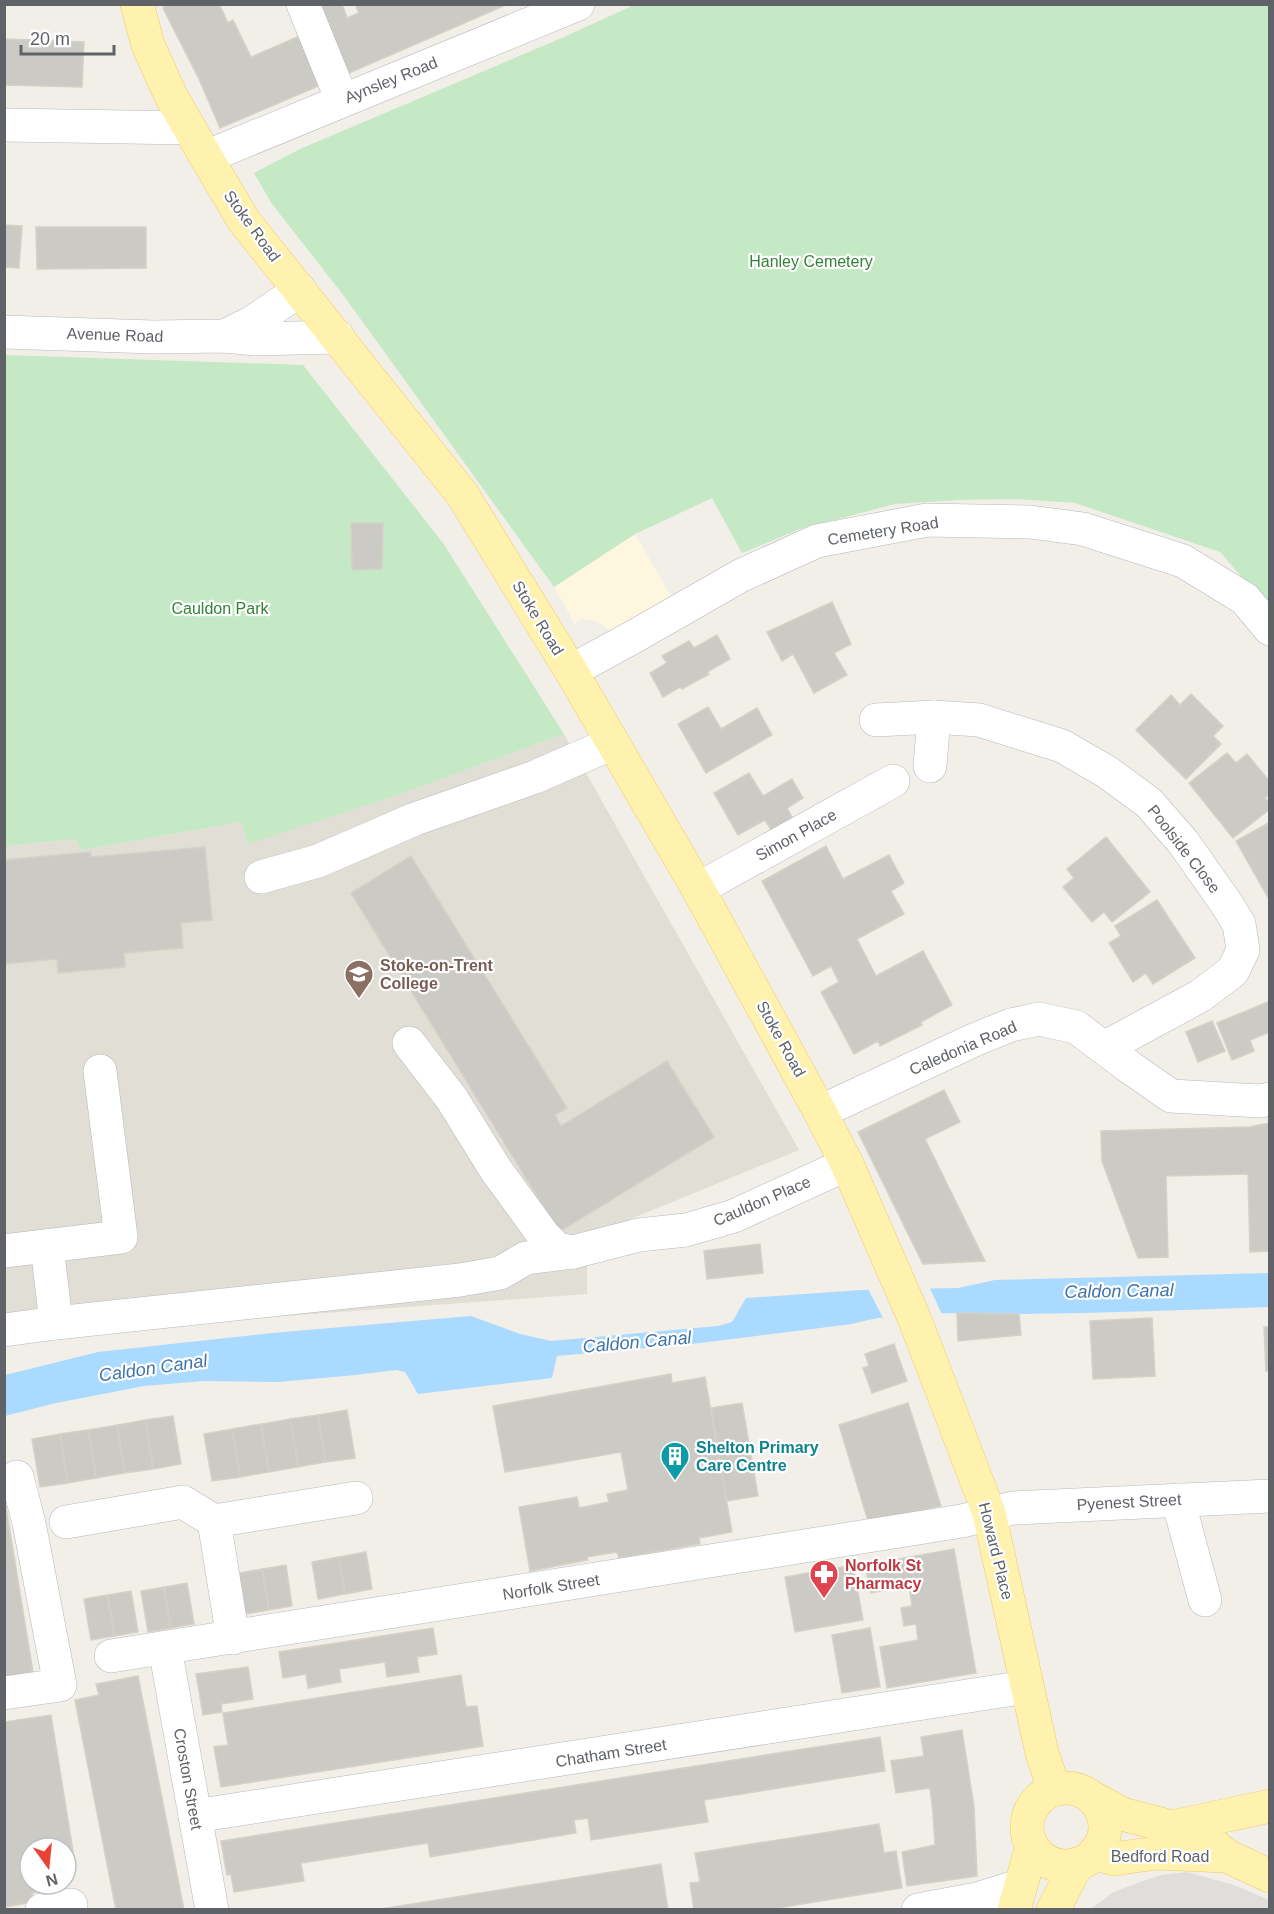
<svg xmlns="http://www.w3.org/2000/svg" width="1274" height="1914" viewBox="0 0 1274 1914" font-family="Arial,sans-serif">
<rect width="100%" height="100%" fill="#f1efe8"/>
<path fill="#fef7e0" d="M635,534L671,596L611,632L602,624L592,620L581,619L575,624L554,587Z"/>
<path fill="#e0deda" d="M1187,1872L1234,1885L1269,1900V1909H1091L1112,1893L1137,1883L1161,1875Z"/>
<path fill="#e1ded6" d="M564,734L799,1150L587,1237V1294L106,1329L22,1341L5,1347V846L76,839L81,850L241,822L248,843L398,795Z"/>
<g fill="#c5e8c5">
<path d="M634,5H1269V608L1220,552L1075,503L1018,499L957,500L895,504L800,529L742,553L712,498L635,534L554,587L344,296L272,204L254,173L300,149L564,37Z"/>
<path d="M5,355L303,365L443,543L564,734L398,795L248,844L241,822L81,850L76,839L5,846Z"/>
</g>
<path fill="#aadaff" d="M1269,1273V1307C1186,1310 1103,1313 1019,1314C966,1314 903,1309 852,1324L700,1343L557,1356L552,1378L418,1394L405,1372L396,1370L355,1375L279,1382L204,1381L144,1386L56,1403L5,1416V1375L98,1352L272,1333L471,1316L520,1334L551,1341L718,1326L732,1322L746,1298L861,1290L958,1288L995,1280Z"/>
<path fill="#f1efe8" d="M929,1286L943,1317L884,1320L867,1287Z"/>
<g fill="#cccac5" stroke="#d6d1c6" stroke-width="1.5">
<path d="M169,4H219L228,23L233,20L251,57L302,35L323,84L220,128L199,79L163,8Z"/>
<path d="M310,4H342L347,18L359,13L355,4H508L333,80Z"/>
<path d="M4,39L84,42L82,87L4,85Z"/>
<path d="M4,225L22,226L19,268L4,267Z"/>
<path d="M36,227H146V268L37,269Z"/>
<path d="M351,523H383L382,569L352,570Z"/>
<path d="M832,602L851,644L834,653L847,675L814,693L793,654L782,661L767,632Z"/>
<path d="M717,635L730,659L707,672L709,674L682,689L680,687L663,697L650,673L667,663L662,656L689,641L694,648Z"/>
<path d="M1191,694L1223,726L1213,736L1221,744L1186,779L1136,730L1171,695L1180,705Z"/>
<path d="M708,707L721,729L757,708L772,735L706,773L678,724Z"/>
<path d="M1227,753L1236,763L1247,754L1270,782V794L1265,798L1270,804V809L1233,838L1189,783Z"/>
<path d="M749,773L763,796L792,779L803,798L787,808L793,819L772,831L765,820L738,835L714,793Z"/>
<path d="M1270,822V901L1236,841Z"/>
<path d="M1106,837L1150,892L1112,922L1104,912L1092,922L1063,887L1074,878L1067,869Z"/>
<path d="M826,846L843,879L889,855L904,883L891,891L904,914L857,939L876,976L923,951L952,1005L921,1022L922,1025L880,1046L878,1041L854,1054L821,992L839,982L831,966L813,976L762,881Z"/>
<path d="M205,847L212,920L181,923L183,948L124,953L125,967L58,973L57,959L4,964V860L91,852V857Z"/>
<path d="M411,856L567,1108L555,1115L561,1126L667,1061L714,1137L559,1232L351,893Z"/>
<path d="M1157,900L1195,958L1153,984L1146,973L1133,982L1109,943L1121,936L1115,926Z"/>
<path d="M1270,1001V1032L1250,1040L1254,1051L1232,1060L1217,1023Z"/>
<path d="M1212,1021L1225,1051L1198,1062L1186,1032Z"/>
<path d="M944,1090L960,1122L925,1139L985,1261L923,1264L858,1132Z"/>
<path d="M1270,1123V1251L1250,1252L1248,1174L1166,1176L1168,1257L1138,1258L1102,1161L1101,1131L1249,1127Z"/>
<path d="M760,1244L763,1273L707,1279L704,1251Z"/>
<path d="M957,1313L1019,1314L1021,1335L958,1341Z"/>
<path d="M1152,1318L1155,1376L1093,1379L1090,1321Z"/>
<path d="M1264,1327H1270V1371H1266Z"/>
<path d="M894,1344L907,1381L872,1393L863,1368L869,1366L865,1354Z"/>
<path d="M671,1374L672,1383L705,1377L732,1532L699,1538L700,1544L619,1558L617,1552L587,1557L588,1560L530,1571L519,1507L577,1497L579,1508L609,1502L607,1494L628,1490L621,1452L505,1472L493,1406Z"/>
<path d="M742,1403L758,1496L727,1501L711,1408Z"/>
<path d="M908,1403L941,1506L868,1521L839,1425Z"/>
<path d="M347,1410L355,1458L326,1462L318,1415Z"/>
<path d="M318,1415L326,1462L298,1467L290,1419Z"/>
<path d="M173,1416L181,1464L153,1469L145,1420Z"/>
<path d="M290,1419L298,1467L269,1472L261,1424Z"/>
<path d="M145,1420L153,1469L125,1473L117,1425Z"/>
<path d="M261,1424L269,1472L240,1477L232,1429Z"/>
<path d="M117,1425L125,1473L96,1478L88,1430Z"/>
<path d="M232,1429L240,1477L212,1481L204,1434Z"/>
<path d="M88,1430L96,1478L68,1483L60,1434Z"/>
<path d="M60,1434L68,1483L40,1487L32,1439Z"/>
<path d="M4,1495L34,1678L4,1682Z"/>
<path d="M954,1549L976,1673L887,1688L880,1647L918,1640L916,1624L904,1626L901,1608L912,1606L909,1586L871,1593L865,1565Z"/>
<path d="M366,1552L372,1589L345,1594L339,1557Z"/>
<path d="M339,1557L345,1594L318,1599L312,1562Z"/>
<path d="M286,1565L292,1606L269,1610L262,1569Z"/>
<path d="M853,1565L863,1620L795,1632L785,1577Z"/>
<path d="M262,1569L269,1610L246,1614L239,1573Z"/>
<path d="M187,1583L194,1624L171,1628L164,1587Z"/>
<path d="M164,1587L171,1628L148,1632L141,1591Z"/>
<path d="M131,1591L138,1632L115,1636L107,1595Z"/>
<path d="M107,1595L115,1636L91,1640L84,1599Z"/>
<path d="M433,1628L437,1654L417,1657L419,1672L387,1677L385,1662L339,1669L341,1682L308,1688L306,1674L283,1678L279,1652Z"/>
<path d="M870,1628L880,1687L842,1693L832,1635Z"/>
<path d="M248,1667L253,1699L221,1704L222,1712L203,1715L196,1674Z"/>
<path d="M461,1675L466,1707L477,1706L483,1746L221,1787L214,1747L228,1745L223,1713Z"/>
<path d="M138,1676L163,1803L184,1910H116L75,1700L99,1695L96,1684Z"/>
<path d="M51,1715L73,1851L66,1852V1848H30V1884H49L50,1890L32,1893L34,1902L4,1907V1720L5,1722Z"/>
<path d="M962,1730L974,1807L977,1876L907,1886L902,1852L935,1845L933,1814L930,1788L896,1793L891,1761L924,1756L921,1737Z"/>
<path d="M880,1737L885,1771L704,1800L708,1822L591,1840L588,1818L574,1820L576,1833L430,1857L428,1843L301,1863L304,1881L234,1892L231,1874L227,1875L221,1841Z"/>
<path d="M879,1824L884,1853L896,1851L902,1888L765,1910H694L690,1883L700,1882L695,1853Z"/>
<path d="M661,1864L668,1910H375Z"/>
</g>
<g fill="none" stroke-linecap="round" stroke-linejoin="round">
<g stroke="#b5b8bc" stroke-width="34">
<g id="minor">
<path d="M303,4L342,100"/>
<path d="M4,125L189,128"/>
<path d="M206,157L578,4"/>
<path d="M4,332L153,337L225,336L255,339L338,337"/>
<path d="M225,336L253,322L300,290"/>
<path d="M571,671L635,636L740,576L817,541L927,520L1030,522L1083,529L1183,561L1245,599L1270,629"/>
<path d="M876,720L934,717L979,720L1062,746L1107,772L1149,803L1183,842L1226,903L1239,924L1243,950L1233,971L1200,996L1104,1048"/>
<path d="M930,766L934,717"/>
<path d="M261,877L318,861L415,819L535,777L613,743"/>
<path d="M698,889L893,781"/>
<path d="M409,1043L452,1099L496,1170L544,1236L557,1249L573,1252L639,1235L686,1230L734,1216L847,1164"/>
<path d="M820,1112L974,1040L1011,1025L1039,1019L1076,1027L1128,1066L1171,1096L1260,1101L1270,1099"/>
<path d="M4,1251L121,1237L100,1071"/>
<path d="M56,1323L460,1280L500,1273L526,1258L573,1252"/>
<path d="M4,1330L56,1323L47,1246"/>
<path d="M1178,1500L1205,1600"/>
<path d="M66,1522L183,1502L214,1521"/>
<path d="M233,1638L214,1521L356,1498"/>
<path d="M165,1648L212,1910"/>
<path d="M111,1656L962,1521L1013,1508L1270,1496"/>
<path d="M4,1693L60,1685L29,1523L17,1477"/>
<path d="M195,1816L1026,1687"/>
<path d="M42,1910L71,1905"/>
<path d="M918,1910L977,1899L1019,1886"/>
</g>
</g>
<g stroke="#f2c960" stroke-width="34">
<g id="major">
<path d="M137,4L148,45L171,96L206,157L244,221L462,494L571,671L698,889L820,1112L847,1164L915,1320L989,1513L1042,1753L1054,1789"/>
<circle cx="1066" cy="1827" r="39"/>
<path d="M1091,1797L1122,1814L1172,1827L1205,1838L1227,1856L1270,1876"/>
<path d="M1172,1827L1270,1806"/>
<path d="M1094,1853L1114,1859L1156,1853L1225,1856"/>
<path d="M1014,1910L1032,1846"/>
<path d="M1053,1910L1077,1864"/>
</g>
</g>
<use href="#minor" stroke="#fff" stroke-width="33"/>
<use href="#major" stroke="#fff2af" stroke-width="33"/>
</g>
<defs>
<g id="university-pin" transform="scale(1.5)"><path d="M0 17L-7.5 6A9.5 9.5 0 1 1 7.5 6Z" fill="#8d6e63" stroke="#fff"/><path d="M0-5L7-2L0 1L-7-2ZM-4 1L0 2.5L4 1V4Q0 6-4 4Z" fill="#fff"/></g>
<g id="building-pin" transform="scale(1.5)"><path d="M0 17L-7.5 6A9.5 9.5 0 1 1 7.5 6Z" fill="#0f9aa8" stroke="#fff"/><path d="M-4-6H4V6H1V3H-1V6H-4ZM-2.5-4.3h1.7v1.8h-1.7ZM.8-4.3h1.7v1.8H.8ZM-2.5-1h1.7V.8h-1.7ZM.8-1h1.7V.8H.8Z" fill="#fff"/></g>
<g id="pharmacy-pin" transform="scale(1.5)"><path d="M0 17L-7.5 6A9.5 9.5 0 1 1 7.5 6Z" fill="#e0444e" stroke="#fff"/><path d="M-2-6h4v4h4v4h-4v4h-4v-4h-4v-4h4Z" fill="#fff"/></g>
</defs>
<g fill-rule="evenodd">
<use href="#university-pin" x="359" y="974"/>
<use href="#building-pin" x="675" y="1456"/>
<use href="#pharmacy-pin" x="824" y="1574"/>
</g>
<g text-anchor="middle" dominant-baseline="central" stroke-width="4.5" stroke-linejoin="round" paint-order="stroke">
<g font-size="16" fill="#5f6368" stroke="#fff">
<text transform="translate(391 80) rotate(-22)">Aynsley Road</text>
<text transform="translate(252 226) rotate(54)">Stoke Road</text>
<text transform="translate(115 335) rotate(2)">Avenue Road</text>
<text transform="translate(883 531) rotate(-9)">Cemetery Road</text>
<text transform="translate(538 618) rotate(59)">Stoke Road</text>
<text transform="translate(796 835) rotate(-29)">Simon Place</text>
<text transform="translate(1184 849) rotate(52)">Poolside Close</text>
<text transform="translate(781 1039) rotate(61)">Stoke Road</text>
<text transform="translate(963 1048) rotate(-23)">Caledonia Road</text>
<text transform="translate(762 1201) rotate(-23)">Cauldon Place</text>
<text transform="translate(1129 1502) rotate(-3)">Pyenest Street</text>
<text transform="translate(996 1551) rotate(76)">Howard Place</text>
<text transform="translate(551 1587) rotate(-9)">Norfolk Street</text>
<text transform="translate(611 1753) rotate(-9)">Chatham Street</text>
<text transform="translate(188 1779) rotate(80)">Croston Street</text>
<text x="1160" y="1856">Bedford Road</text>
</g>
<g font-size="16" fill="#348238" stroke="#fff">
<text x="811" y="261">Hanley Cemetery</text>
<text x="220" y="608">Cauldon Park</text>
</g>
<g font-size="16" font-weight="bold" fill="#785e54" stroke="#fff" text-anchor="start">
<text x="380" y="965">Stoke-on-Trent<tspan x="380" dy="18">College</tspan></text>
</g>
<g font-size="16" font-weight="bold" fill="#0d838f" stroke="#fff" text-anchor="start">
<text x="696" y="1447">Shelton Primary<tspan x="696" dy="18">Care Centre</tspan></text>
</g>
<g font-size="16" font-weight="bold" fill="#be3a42" stroke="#fff" text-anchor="start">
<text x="845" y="1565">Norfolk St<tspan x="845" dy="18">Pharmacy</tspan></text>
</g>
<g font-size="18" font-style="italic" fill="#4174aa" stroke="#fff">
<text transform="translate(1119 1291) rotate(-1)">Caldon Canal</text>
<text transform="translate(637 1342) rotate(-5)">Caldon Canal</text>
<text transform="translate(153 1368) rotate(-8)">Caldon Canal</text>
</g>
</g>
<rect width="1274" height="1914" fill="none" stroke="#5f6368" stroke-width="12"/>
<g transform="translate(48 1866) rotate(165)"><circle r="28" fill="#ffffff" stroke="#bfc1c3" stroke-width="1.5"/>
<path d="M0-4.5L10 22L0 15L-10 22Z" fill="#ea4335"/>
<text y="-9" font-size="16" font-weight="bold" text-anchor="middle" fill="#5f6368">N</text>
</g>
<path d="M21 45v9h93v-9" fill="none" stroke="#5f6368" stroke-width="3"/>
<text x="30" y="45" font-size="18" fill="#5f6368" stroke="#ffffff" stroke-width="4.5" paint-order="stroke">20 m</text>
</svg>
